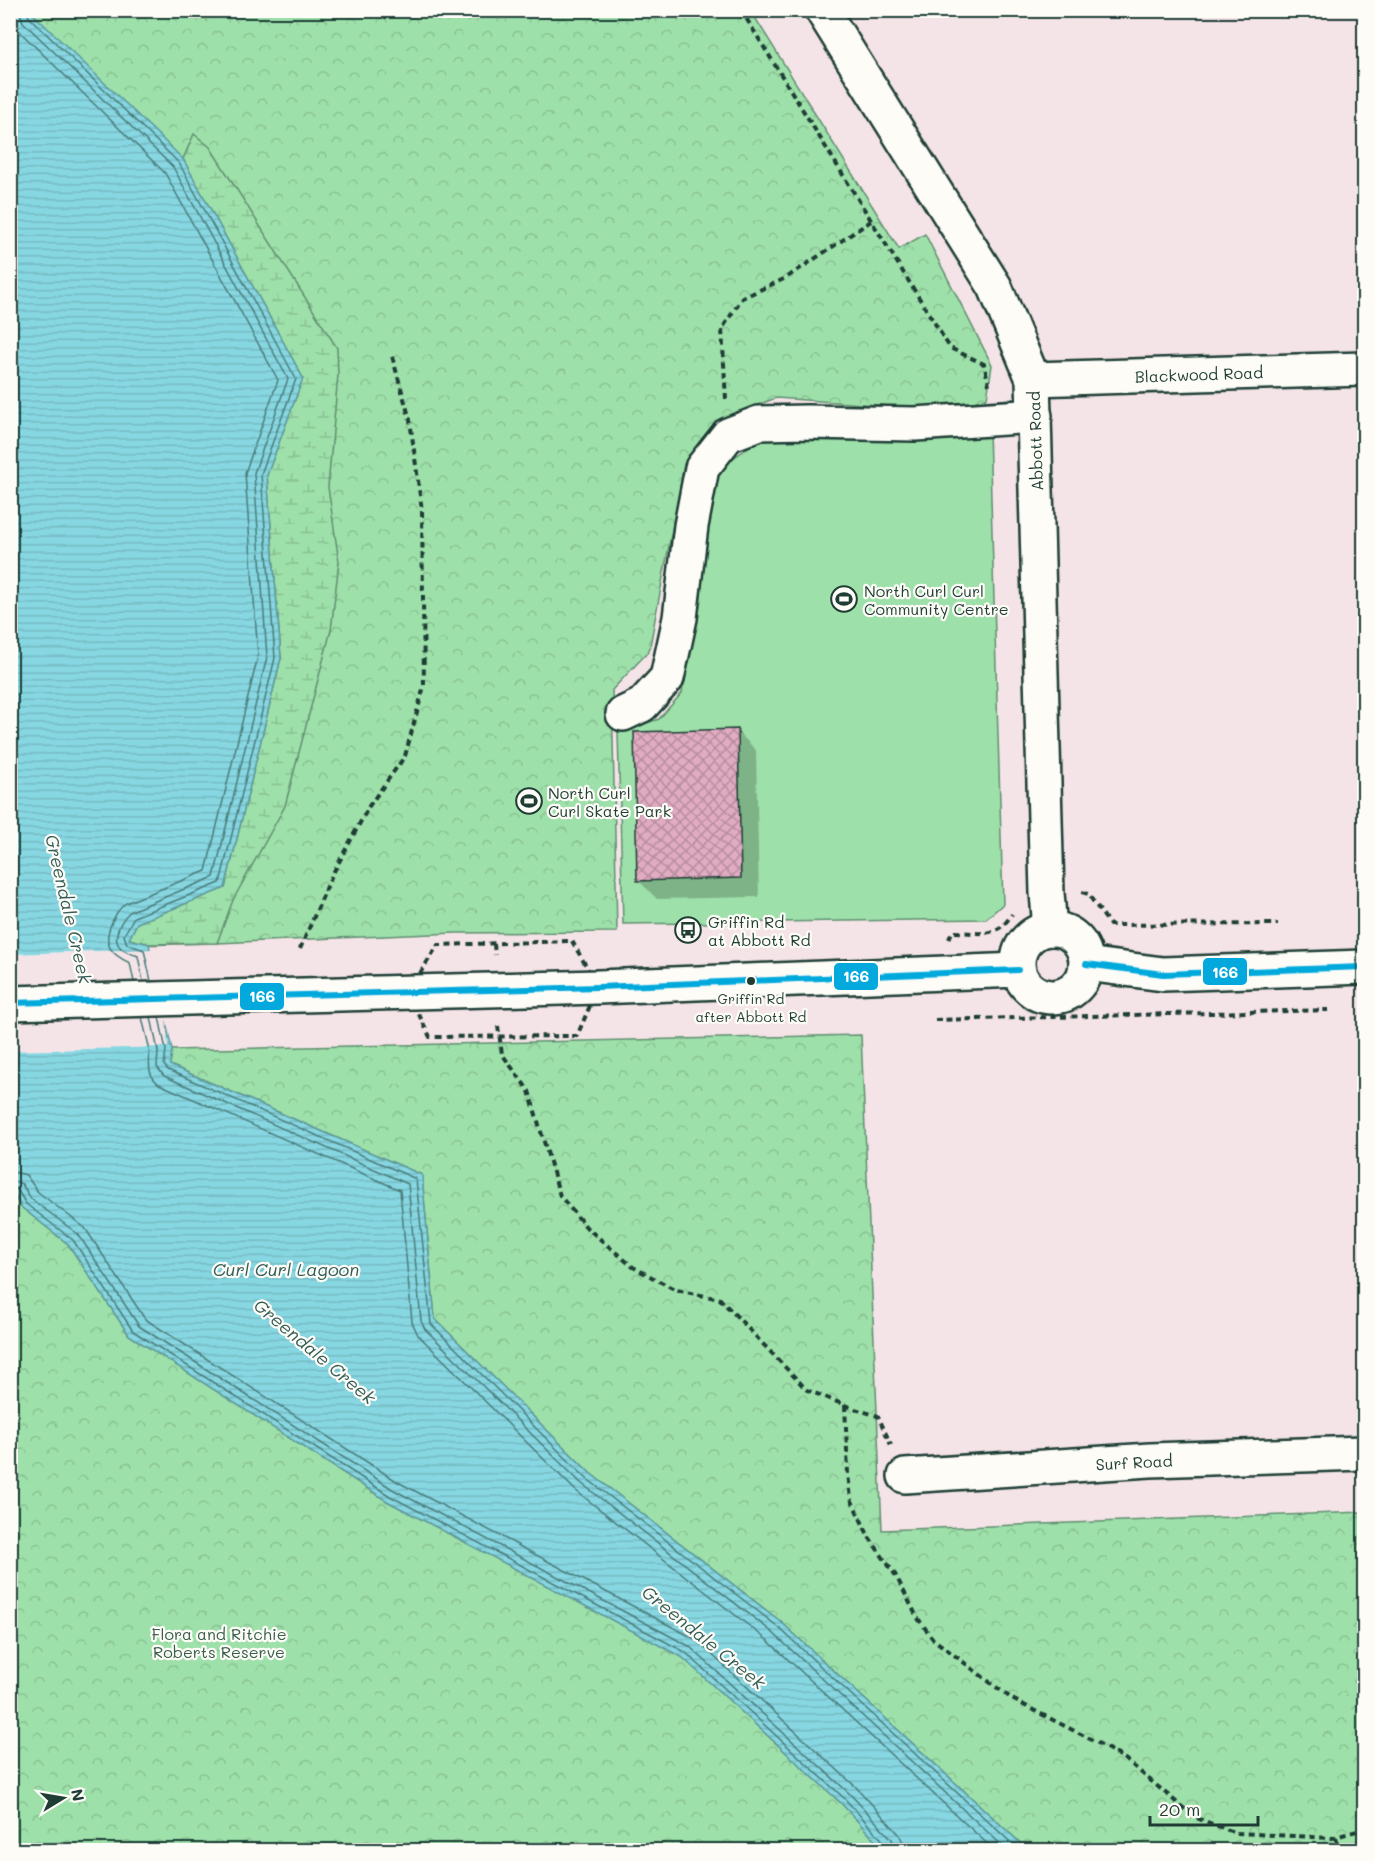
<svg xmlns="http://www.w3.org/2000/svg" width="1375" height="1861" viewBox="0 0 1375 1861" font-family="Mali,sans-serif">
<defs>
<pattern id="forest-crowns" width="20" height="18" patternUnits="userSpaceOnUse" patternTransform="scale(1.5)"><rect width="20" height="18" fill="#9ee0aa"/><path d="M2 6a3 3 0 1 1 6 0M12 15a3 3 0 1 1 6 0" fill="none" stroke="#88c193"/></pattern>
<pattern id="wetland-marsh" width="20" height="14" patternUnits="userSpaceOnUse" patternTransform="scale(1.5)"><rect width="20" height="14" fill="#9ee0aa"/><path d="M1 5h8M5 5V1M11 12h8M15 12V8" fill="none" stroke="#88c193"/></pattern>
<pattern id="water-rules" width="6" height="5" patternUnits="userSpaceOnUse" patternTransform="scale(1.5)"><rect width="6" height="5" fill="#87d7e2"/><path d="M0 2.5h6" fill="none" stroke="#74b9c2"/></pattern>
<pattern id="building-cross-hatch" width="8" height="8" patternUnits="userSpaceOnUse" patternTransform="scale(1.5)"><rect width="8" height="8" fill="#e1abc1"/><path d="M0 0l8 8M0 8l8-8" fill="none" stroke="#b68c9e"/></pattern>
</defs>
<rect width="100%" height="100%" fill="#f5e4e7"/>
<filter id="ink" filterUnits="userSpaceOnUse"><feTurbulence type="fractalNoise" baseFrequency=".0167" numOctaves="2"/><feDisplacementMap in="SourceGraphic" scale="12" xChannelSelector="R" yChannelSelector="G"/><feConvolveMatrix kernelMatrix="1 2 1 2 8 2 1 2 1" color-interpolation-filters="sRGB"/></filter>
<g filter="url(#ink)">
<path fill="#9ee0aa" stroke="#5e8e6f" stroke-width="1.5" d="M989,431L1003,904L986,919L623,924L618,732L659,719L682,693L708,505L718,469L767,434Z"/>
<g fill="url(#forest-crowns)" stroke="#5e8e6f" stroke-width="1.5">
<path d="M10,11H751L899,249L925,234L992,365L987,398L949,410L776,398L715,421L683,472L649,651L612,690L617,932L456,933L217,943L11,948Z"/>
<path d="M861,1035L882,1530L1364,1512V1850H1028L780,1621L590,1473L435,1319L422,1175L170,1065L172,1050Z"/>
<path d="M10,1189L21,1207L68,1244L129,1335L387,1501L682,1657L841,1803L884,1850H11Z"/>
</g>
<path fill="url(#wetland-marsh)" stroke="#5e8e6f" stroke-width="1.5" d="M194,134L210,147L337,348L338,375L328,487L339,562L331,630L285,806L233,900L217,943L149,944L129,939L137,923L225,888L281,658L267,475L303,378L183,159Z"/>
<path fill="url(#water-rules)" stroke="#5d999c" stroke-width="1.5" d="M10,11H30L183,159L303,378L267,475L281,658L225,888L137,923L129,939L149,944L172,1050L170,1065L422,1175L435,1319L590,1473L780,1621L1028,1850H884L841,1803L682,1657L387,1501L129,1335L68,1244L21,1207L11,1189Z"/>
<path fill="#f5e4e7" d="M153,949L165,1002L168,1047L10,1051L11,954Z"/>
<path fill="#0003" d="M737,731L756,750L759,897L657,899L638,880Z"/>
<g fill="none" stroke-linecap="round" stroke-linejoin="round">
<g stroke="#497b7a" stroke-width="1.5">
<path d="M19,10L23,22L173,167L288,379L254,473L267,657L214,877L131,911C122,918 111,937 120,947C124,953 132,953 138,956L143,981"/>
<path d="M26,10L29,17L179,163L296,379L261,474L275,658L220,883L134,917L124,935L127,944L144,950L151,981"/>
<path d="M10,18L17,29L165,173L278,380L245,473L258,656L206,871L126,903C119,908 116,914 112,922C102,944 110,954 130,963L134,982"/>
<path d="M142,1017C144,1027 147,1037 149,1047C151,1063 145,1073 159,1084L400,1190L412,1322L418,1335L575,1490L766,1639L994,1850"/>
<path d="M151,1017L158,1051L157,1067L164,1076L408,1184L421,1321L425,1329L581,1483L772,1632L1007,1850"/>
<path d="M159,1017L166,1050L164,1065L168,1070L416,1179L431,1324L586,1478L777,1626L1019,1850"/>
<path d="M10,1171L26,1175L38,1192L85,1228L145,1319L398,1482L695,1639L856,1787L899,1834L903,1842L904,1850"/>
<path d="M10,1180L22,1184L31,1199L78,1234L139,1326L394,1490L689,1646L850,1794L892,1839L895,1850"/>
<path d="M10,1188L17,1189L26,1204L73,1240L133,1331L390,1496L685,1652L845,1799L886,1844L888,1850"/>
</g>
</g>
<path fill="url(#building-cross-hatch)" stroke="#1f3d34" stroke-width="1.5" d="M738,729L741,878L637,881L634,732Z"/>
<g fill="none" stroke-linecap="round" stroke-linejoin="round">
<g stroke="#1f3d34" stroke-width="38">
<g id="minor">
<path d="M822,10L995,287L1033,379L1047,893L1050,929"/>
<path d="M1033,379L1364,369"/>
<path d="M623,714L642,705L667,678L680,618L691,526L702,468L728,435L759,423L807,422L915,424L1035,416"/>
<path d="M905,1476L1150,1460L1364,1453"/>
</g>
</g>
<g stroke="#1f3d34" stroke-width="38">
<g id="major">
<circle cx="1052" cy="963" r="34"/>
<path d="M1086,964L1163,974L1364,967"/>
<path d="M10,1003L598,987L1018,970"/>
</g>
</g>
<g stroke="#1f3d34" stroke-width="4" stroke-dasharray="6 4.5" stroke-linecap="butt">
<path d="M741,10L950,348L984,364L989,385"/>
<path d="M726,399L722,329L742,298L786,278L871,221"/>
<path d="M1082,892L1088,894L1110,925L1278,924"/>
<path d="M949,939L952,932C979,932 996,940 1012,914"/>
<path d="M572,941L598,987L577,1036L430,1037L408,992L438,945Z"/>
<path d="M494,944L495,955"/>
<path d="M300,949L332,875L369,806L405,756L424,686L422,511L410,420L392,356"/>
<path d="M935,1020L1328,1010"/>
<path d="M498,1026L502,1054L529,1091L560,1196L587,1228L633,1267L676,1290L720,1299L807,1390L852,1408L878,1416L891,1445"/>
<path d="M845,1405L848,1474L851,1499L869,1537L896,1576L917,1617L933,1639L1012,1699L1098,1743L1125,1759L1194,1817L1236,1833L1332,1838L1364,1829"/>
<path d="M1336,1837L1340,1850"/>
</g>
<use href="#minor" stroke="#fdfcf7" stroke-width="33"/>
<use href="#major" stroke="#fdfcf7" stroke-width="33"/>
<g stroke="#fdfcf7" stroke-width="10">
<g id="bus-1">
<path d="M1086,964L1163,974L1364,967"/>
<path d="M10,1003L598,987L1018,970"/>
</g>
</g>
<use href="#bus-1" stroke="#03a9dc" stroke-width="6"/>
</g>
</g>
<defs>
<g id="stadium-ring" transform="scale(1.35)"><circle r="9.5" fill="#fdfcf7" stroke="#1f3d34" stroke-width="1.5"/><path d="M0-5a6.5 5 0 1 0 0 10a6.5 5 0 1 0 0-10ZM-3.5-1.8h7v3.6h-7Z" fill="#1f3d34"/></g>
<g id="bus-ring" transform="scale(1.35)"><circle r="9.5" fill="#fdfcf7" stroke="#1f3d34" stroke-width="1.5"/><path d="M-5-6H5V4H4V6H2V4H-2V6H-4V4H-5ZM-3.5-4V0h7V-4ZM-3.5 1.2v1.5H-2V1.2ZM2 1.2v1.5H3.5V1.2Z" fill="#1f3d34"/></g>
</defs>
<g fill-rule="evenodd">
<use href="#stadium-ring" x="844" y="599"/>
<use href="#stadium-ring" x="529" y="801"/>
<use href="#bus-ring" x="688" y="930"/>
</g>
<circle fill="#1f3d34" stroke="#fdfcf7" stroke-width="2" cx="751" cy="981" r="5"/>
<g text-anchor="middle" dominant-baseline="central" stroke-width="4.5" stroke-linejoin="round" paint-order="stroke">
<g font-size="14" fill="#1f3d34" stroke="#fdfcf7">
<text x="751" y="998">Griffin Rd<tspan x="751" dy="18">after Abbott Rd</tspan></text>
</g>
<g font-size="16" fill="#1f3d34" stroke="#fdfcf7">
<text transform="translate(1199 374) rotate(-2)">Blackwood Road</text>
<text transform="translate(1035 441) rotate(-92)">Abbott Road</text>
<text transform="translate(1134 1462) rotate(-3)">Surf Road</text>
</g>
<g font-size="16" fill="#1f3d34" stroke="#fdfcf7" text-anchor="start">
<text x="864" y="590">North Curl Curl<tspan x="864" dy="18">Community Centre</tspan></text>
<text x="548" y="792">North Curl<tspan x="548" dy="18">Curl Skate Park</tspan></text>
<text x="708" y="921">Griffin Rd<tspan x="708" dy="18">at Abbott Rd</tspan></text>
</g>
<g font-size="16" fill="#385e4c" stroke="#fdfcf7">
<text x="219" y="1633">Flora and Ritchie<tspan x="219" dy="18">Roberts Reserve</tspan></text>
</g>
<g font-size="18" font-style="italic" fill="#345c57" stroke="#fdfcf7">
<text transform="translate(69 909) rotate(77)">Greendale Creek</text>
<text x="286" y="1269">Curl Curl Lagoon</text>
<text transform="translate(315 1351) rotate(40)">Greendale Creek</text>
<text transform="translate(704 1637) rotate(39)">Greendale Creek</text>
</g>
</g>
<g stroke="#fdfcf7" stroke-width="2">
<rect x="1202" y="957" width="46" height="29" rx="6" fill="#03a9dc"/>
<rect x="833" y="962" width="46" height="29" rx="6" fill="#03a9dc"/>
<rect x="239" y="982" width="46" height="29" rx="6" fill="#03a9dc"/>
</g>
<g font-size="16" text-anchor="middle" font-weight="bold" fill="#fff">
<text x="1225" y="978">166</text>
<text x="856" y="982">166</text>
<text x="262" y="1002">166</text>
</g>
<rect width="1375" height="1861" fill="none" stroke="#fdfcf7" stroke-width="36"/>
<rect x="18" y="18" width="1339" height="1825" fill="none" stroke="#1f3d34" stroke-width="2" filter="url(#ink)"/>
<g transform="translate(63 1798) rotate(79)" stroke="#fdfcf7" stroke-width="4.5" paint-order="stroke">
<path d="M0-4.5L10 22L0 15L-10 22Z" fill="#1f3d34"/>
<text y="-9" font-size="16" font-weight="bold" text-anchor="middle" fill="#1f3d34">N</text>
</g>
<path d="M1150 1816v9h108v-9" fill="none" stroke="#1f3d34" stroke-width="3"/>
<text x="1159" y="1816" font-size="18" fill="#1f3d34" stroke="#fdfcf7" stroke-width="4.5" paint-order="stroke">20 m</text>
</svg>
